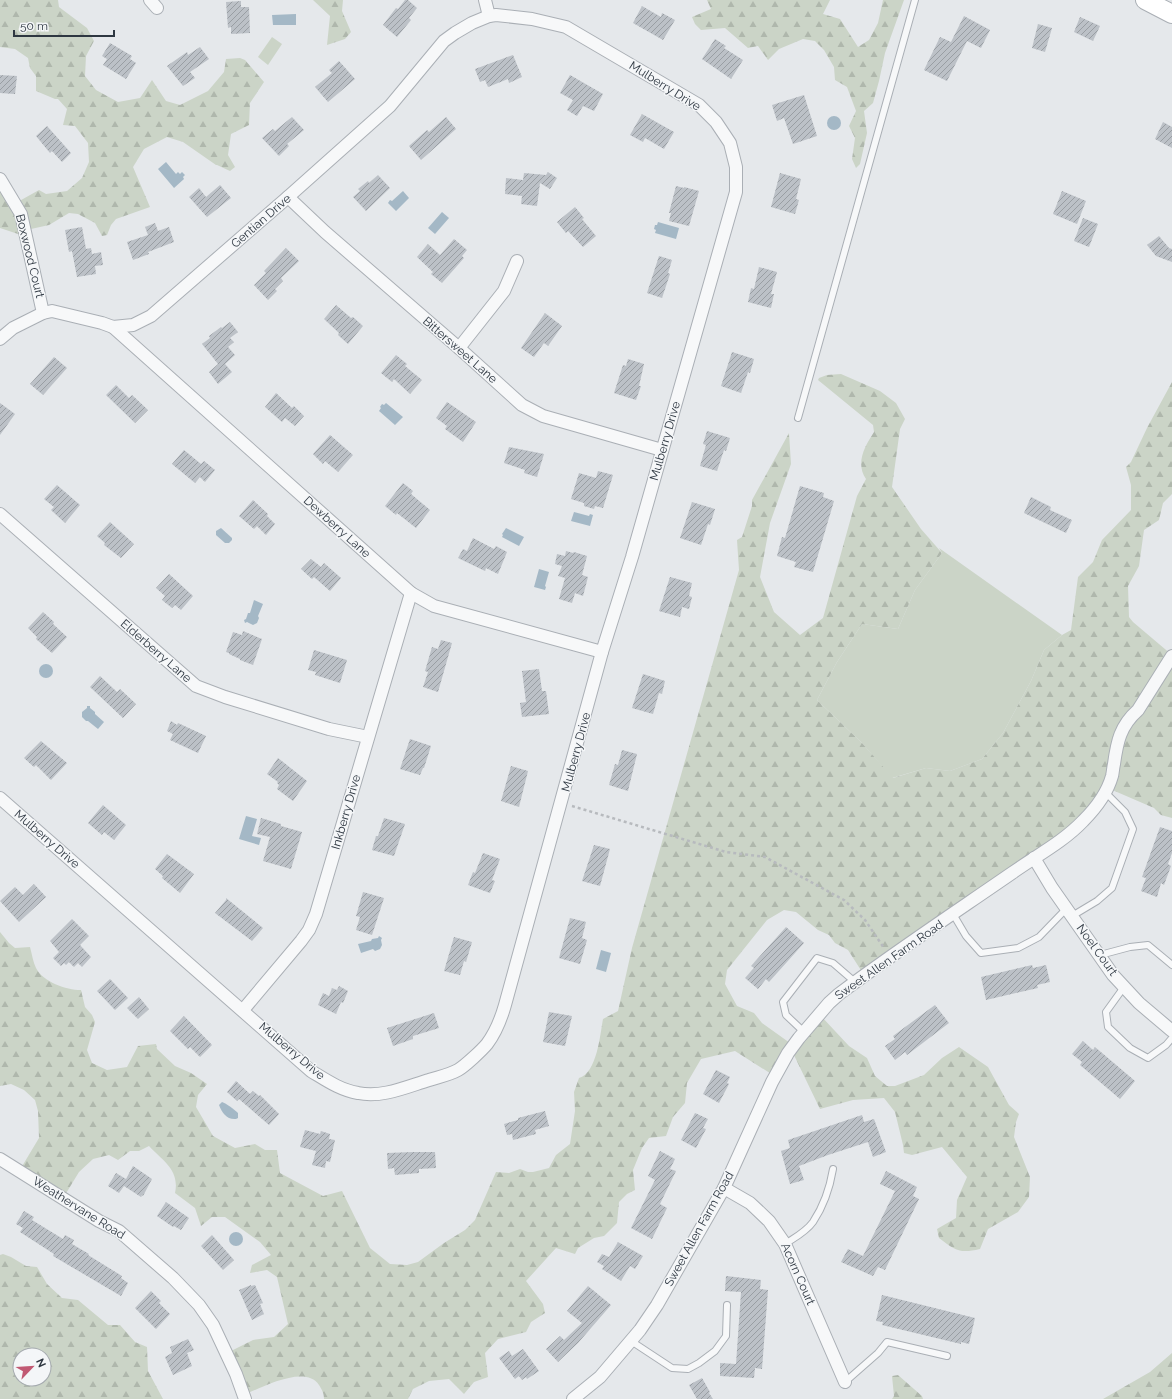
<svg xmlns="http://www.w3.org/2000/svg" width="1172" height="1399" viewBox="0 0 1172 1399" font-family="Raleway,sans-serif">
<defs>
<pattern id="forest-firs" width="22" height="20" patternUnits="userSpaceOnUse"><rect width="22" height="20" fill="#cbd4c7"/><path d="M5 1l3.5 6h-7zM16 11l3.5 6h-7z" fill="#afb7ac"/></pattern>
<pattern id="building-hatch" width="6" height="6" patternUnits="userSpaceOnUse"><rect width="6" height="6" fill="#bcc1c7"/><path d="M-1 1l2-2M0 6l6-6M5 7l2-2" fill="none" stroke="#999ea3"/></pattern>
</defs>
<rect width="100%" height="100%" fill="#e5e8eb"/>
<g fill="#cbd4c7">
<path d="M272,37L282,44L268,65L258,57Z"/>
<path d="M939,548L1062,635L1044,650L1031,681L1003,733L982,759L950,771L926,768L892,778L862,743L817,700L837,662L862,624L898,629L915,590L942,553Z"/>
</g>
<g fill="url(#forest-firs)" fill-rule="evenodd">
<path d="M0,0H58L59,7L87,28L94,41L86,56L85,76L96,90L118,102L140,98L152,80L166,101L180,105L208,91L224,72L226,59L240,58L245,60L264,82L250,103L249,125L231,134L228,155L235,167L230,171L217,165H216L183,142L167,137L144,149L133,167L150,207L116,219L111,225L107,235L102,236L95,223L78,214L69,213L49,225L22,231L21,235L0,228V184L14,204L39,190L46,194L67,191L82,178L89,162L88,143L75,126L63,125L67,109L58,99H55L36,91V76L30,68L28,58L15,49L0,47Z"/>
<path d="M313,0H343L342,11L351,32L345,39L327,45L330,16Z"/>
<path d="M707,0H830L823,14L840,19L858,47L869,40L878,23L883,0H904L885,53L879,81L873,103L864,111L867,133L860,164L856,168L852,159L855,138L849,126L856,111L847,87L835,80L834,67L824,50L815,41L803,39L779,49L768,60L758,46L748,48L725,28L701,30L695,24L692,17L711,9Z"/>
<path d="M841,374L880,391L896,403L905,419L900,429L892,487L921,529L942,553L915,590L898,629L862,624L837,662L817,700L862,743L893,778L926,768L950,771L982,759L1003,733L1031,681L1044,650L1062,635L1071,630L1078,577L1093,562L1102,540L1131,510V485L1126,467L1131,462L1147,428L1172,382V494L1163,503L1159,520L1144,530L1139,566L1128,586L1129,617L1133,622L1172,655V818L1161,815L1154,808L1110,789L1091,815L864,975L848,950L835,943L829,935L818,930L796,912L784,910L767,920L727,970L725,984L737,1006L754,1013L762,1023L790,1043L821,1016L849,1046L867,1058L875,1076L887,1086H895L924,1075L942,1058L959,1047L988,1067L1009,1105L1019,1114L1016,1122L1014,1137L1030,1177L1029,1197L1018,1212L988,1229L980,1249C959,1254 955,1250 939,1238L937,1229L956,1218L957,1200L967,1177L942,1147L912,1155L904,1153L903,1145L895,1112L884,1098L853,1100L820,1109L792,1051L776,1077L735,1051L701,1059L687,1083L685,1103L673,1117L666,1136L649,1138L642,1148L633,1170L635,1190L627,1194L619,1202L617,1223L604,1236L594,1238L578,1248L575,1254L556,1248L526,1281L543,1304L545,1313L531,1322L526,1332L498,1339L485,1353L488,1377L474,1382L464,1394L449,1379L429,1381L413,1389L408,1399H324C324,1393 322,1390 319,1385C306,1365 265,1386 248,1393L229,1352L253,1340L274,1337L288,1324L277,1277L267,1270L250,1273L252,1265L271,1255L260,1242L225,1217H212L201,1226L195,1208L175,1193C180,1170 163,1161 149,1146L139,1151H130L118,1160L109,1155L93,1159L79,1172L65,1195L21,1168L39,1138L38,1111L35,1100L24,1090L11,1084L0,1086V932L9,943L15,948L30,947C32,954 33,962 36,968C43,982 66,990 81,990L85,1007L92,1015L95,1022L87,1050L92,1063L107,1070L127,1067L138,1046L156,1044L157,1049L175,1066L191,1073L207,1084L198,1095L196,1107L213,1136L235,1148L255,1144L265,1150H277L280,1173L323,1196L342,1191L370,1248L390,1264L407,1265L418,1262L444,1243L465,1230L475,1220L496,1172L509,1173L520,1169L528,1172H533L549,1168L556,1155L570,1144L575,1111L574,1092L579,1078C597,1073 600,1035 603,1019L618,1011L632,948L739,570L737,540L742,537L752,506V500L789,433L791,464L770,523L760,577L774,612L800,635L823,618L857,496L866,479C855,463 865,446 874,432L873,425L818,380L819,378L827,375Z"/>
<path d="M3,1254L11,1257L26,1266L37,1267L47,1284L62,1298L78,1300L108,1325H120L135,1342L147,1347L148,1371L163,1399H0V1255ZM20,1355H44V1379H20Z"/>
<path d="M1172,1353V1399H1103L1150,1372Z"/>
<path d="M898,1375L922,1396L923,1399H892L894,1396L892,1376Z"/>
</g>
<g fill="#a4b8c6">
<path d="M296,14V25H273L272,15Z"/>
<circle cx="834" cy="123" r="7"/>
<path d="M166,162L176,174L178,172L180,174L182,172L185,175L183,177L184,179L174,188L158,169Z"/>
<path d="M403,191L409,198L396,211L388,203L390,200L392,201Z"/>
<path d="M442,212L449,218L435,234L428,228Z"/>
<path d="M658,222L679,228L676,239L655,233L656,230L654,229L655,225H657Z"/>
<path d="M386,403L403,417L395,425L379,411L381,408L380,407L382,404L384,405Z"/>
<path d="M574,512L589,516L590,514L593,515L590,526L571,521Z"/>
<path d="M221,528L232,538V540L229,543H225L216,535V531Z"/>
<path d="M506,528L524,537L519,546L502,537L503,535L502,534Z"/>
<path d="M539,569L549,572L545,586L546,587L545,590L534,587Z"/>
<path d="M254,600L263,604L258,616L259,618L257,623L253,625L247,622L245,623L244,620L246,619L248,613H250Z"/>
<circle cx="46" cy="671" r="7"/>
<path d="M87,706H90V708L95,712V714L104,722L98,729L88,721H86L82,717V712L87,708Z"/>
<path d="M246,816L257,819L252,836L261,838L259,845L239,839Z"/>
<path d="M379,936L382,938L381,940L382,945L380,949L375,951L373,949L361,953L358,944L371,941L372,939L378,938Z"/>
<path d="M601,950L611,953L606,972L596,969Z"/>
<path d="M222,1102C226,1103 235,1110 238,1113V1118L236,1119C227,1120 222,1113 219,1105Z"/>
<circle cx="236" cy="1239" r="7"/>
</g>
<g fill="url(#building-hatch)">
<path d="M405,0H408L417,8L409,18L411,20L397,37L383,25L396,8L398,9Z"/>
<path d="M241,1V7H249L250,33L231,34V27L228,28L226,2Z"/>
<path d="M642,6L661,17L662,13L675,20L663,40L633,23Z"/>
<path d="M964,16L990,30L981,48L967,41L947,81L924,70L940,37L951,42Z"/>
<path d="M1080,17L1100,26L1093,41L1074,32Z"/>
<path d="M1038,24L1052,28L1045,52L1032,48Z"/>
<path d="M715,39L726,46L724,48L743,60L731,79L702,59Z"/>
<path d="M110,43L132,56L130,59L136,63L126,79L103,65L107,59L102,56Z"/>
<path d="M200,47L209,59L190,72L195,78L183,86L167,66L187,52L188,55Z"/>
<path d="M513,55L522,77L509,83L508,79L488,87L485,80L480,82L475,69Z"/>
<path d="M339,61L355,79L328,102L315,87L332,73L329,70Z"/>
<path d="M0,75L17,76L15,94L0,93Z"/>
<path d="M570,75L603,94L594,111L583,106L577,116L567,110L573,100L560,93Z"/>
<path d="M804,95L817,136L793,144L784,118L777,121L772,105Z"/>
<path d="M642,114L674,132L664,149L645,138L643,142L630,135Z"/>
<path d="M292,117L304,130L287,144L289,146L279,156L262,138L273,129L275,131Z"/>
<path d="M446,117L456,129L421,160L409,146L427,130L429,132Z"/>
<path d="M1163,122L1172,127V148L1155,139Z"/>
<path d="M47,126L71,153L62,162L52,151L50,153L36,136Z"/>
<path d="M548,172L557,178L550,189L540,183L537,206L521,204L522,196L505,194L506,178L523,180L524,173L546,175Z"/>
<path d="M780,173L801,179L796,199L799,200L795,214L771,207Z"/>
<path d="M378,175L390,188L366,211L353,197L360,191L358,189L368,181L369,183Z"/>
<path d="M220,185L231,198L207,217L189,197L199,188L206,197Z"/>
<path d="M676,186L684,188V187L699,191L689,226L669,221L671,213H669Z"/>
<path d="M1062,191L1086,201L1077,224L1053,214Z"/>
<path d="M575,207L584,218L582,219L596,236L583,247L568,231L566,233L557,222Z"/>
<path d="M1083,218L1098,224L1089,247L1074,241Z"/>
<path d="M155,223L158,231L169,227L174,242L148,252L149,254L133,260L127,242L148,235L145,227Z"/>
<path d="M82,227L86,249L91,248L92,254L101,252L103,265L95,266L96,274L77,277L72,251L69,252L65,230Z"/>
<path d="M1159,236L1169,248L1172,249V262L1156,256L1147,245Z"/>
<path d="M454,239L467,250L462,256L464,258L442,283L431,274L433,272L417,257L428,244L440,255Z"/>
<path d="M286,248L299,261L281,278L283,281L275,289L277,291L268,300L254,285L266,273L264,271Z"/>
<path d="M659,256L672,260L668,273L670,274L662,298L647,293Z"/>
<path d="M759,267L777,272L771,294H774L771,308L748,302L751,288L754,289Z"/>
<path d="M336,305L351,318L353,317L363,326L348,344L338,335L339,333L324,319Z"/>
<path d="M545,313L562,326L548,346L544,343L534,357L521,348Z"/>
<path d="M230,322L238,332L230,338L234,342L228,347L235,355L225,364L232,372L218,384L209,372L218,364L202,344L210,338L209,336L221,327L222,328Z"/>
<path d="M732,352L754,359L750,373L748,372L741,393L721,386Z"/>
<path d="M396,355L407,364L405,366L422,380L410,394L394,379L392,382L381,373Z"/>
<path d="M54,357L67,368L43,395L30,384Z"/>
<path d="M628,359L644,364L639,386H641L636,400L614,393L623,365L626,366Z"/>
<path d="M116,385L129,398L132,395L148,410L135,423L106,395Z"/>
<path d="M276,393L292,408L294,406L304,416L295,426L285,418L282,422L265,407Z"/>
<path d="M447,402L476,422L463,442L445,429L447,426L436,418Z"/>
<path d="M0,403L15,414L0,435Z"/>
<path d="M707,431L730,438L726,451L724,450L717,471L700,466L706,445L703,444Z"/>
<path d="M330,435L353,455L338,472L325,461L323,464L313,454Z"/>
<path d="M509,447L544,454L537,477L524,473L525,470L504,463Z"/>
<path d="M184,450L201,464L204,461L215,470L205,482L200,477L195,483L172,464Z"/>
<path d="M598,471L613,475L603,508L595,506L594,509L584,506V503L571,499L579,473L596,478Z"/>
<path d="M403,483L413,491L411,494L430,510L416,528L397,513L396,515L385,506Z"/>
<path d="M57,485L80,505L65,523L51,510L54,507L44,499Z"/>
<path d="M800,486L824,493L823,497L834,501L813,572L794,567L796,562L777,556L782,537L785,538Z"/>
<path d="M1031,497L1051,507L1050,510L1072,520L1066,533L1024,513Z"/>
<path d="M253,500L268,514L267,516L275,524L266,535L257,526L254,529L239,516Z"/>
<path d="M692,502L715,509L710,525L708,524L701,545L680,538Z"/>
<path d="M110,522L134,544L121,558L104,545L105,543L97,536Z"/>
<path d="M473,538L494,549L496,546L507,552L498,574L486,568L485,571L458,558L463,549L467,551Z"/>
<path d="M566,551L573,553L574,552L587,556L582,575L588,577L583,596L575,593L572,603L559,599L565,578L558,576L562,566L555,564L557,554L565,556Z"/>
<path d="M311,559L321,567L324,563L341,578L330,591L314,577L312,579L301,569Z"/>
<path d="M169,574L193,596L181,610L175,605L172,608L162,600L165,596L156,588Z"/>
<path d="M670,577L692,583L689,596L692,597L689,609L682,607L680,617L659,611Z"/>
<path d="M43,612L54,622L53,624L67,637L52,653L36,639L37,637L28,628Z"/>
<path d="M243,631L262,639L253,665L240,660V659L229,654V653L226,652L233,632L242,635Z"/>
<path d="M441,640L452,643L438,692L423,687L428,672L425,671L432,647L438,649Z"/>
<path d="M314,650L347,660L340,683L315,675L316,672L308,670Z"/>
<path d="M539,669L542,691H546L549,714L522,717L520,703L526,702L522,671Z"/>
<path d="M643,674L665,681L662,694L659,693L653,714L632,708Z"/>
<path d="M100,676L117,692L120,689L136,704L123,718L90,687Z"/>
<path d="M171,721L177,725L178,723L206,736L198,753L170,740L173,734L167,731Z"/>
<path d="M410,739L431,746L424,768H423L420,775L400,769Z"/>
<path d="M41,741L67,763L51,780L36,765L34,767L24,758Z"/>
<path d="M622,750L637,754L628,791L609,785L615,764L618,765Z"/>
<path d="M278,758L307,781L293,801L277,789L279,785L277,783L278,782L267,774Z"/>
<path d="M511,766L528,771L519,807L501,801Z"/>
<path d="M103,805L126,825L114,840L104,832L102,835L88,823Z"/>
<path d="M261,818L281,824V826L302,832L291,869L263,861L270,837L257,834Z"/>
<path d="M384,818L405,824L394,856L372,850L376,836H378Z"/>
<path d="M1160,827L1172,831V853L1168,864L1171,866L1164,885L1161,883L1157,897L1141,891L1146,878L1142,877Z"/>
<path d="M594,845L610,849L600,886L582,881Z"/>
<path d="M483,853L500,859L492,880L495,881L490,893L468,885L473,872L475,873Z"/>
<path d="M167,854L194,874L180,893L162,878L163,876L155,869Z"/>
<path d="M34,884L46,897L19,922L0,901L15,887L23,895Z"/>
<path d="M363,892L384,898L372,935L356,930L360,917L356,916Z"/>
<path d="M226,898L263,928L252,941L215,913L226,900Z"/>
<path d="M570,918L586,922L582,938L587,940L580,964L559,958Z"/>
<path d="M72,919L89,936L80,945L91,957L82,967L78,963L74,967L69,962L66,965L64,963L61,966L53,958L59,952L50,941Z"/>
<path d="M786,927L804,943L769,982L766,979L758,989L745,978L754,968L751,966Z"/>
<path d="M454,937L472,942L466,962L464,961L460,975L444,971Z"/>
<path d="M1032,965L1033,968L1046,965L1050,982L1037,985L1038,988L986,1000L981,977Z"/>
<path d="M110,979L128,998L115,1010L97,991Z"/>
<path d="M339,986L348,991L343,1003L341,1002L336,1014L318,1005L323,993L329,996L332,988L337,990Z"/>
<path d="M139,997L149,1009L138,1019L127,1008Z"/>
<path d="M935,1005L949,1023L907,1055L905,1052L895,1060L885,1046L895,1039L893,1036Z"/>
<path d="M549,1012L572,1016L565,1046L543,1042Z"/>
<path d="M434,1013L439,1028L413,1036V1039L393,1046L387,1028Z"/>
<path d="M184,1016L212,1045L200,1057L190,1047L188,1049L170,1031Z"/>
<path d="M1083,1041L1093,1050L1095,1047L1135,1081L1120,1099L1080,1065L1082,1062L1072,1054Z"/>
<path d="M716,1070L730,1077L727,1083L729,1084L719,1103L703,1094Z"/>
<path d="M236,1081L250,1094L253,1091L259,1096L260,1095L279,1114L269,1125L239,1099L237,1101L227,1092Z"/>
<path d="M545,1111L549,1126L535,1130L536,1134L513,1140L512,1134L507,1135L504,1124L518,1120V1118Z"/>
<path d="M695,1113L708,1119L703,1128L706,1129L696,1148L681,1140Z"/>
<path d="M862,1115L864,1122L874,1119L886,1152L873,1157L868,1142L828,1155L799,1166L804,1180L790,1184L781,1151L790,1148L788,1140Z"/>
<path d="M305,1130L320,1134L321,1131L330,1134L329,1139L335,1140L330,1162L326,1161L325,1168L312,1165L316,1151L300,1147Z"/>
<path d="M660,1151L675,1159L670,1169L676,1171L660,1204L667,1208L652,1239L631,1228L655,1180L648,1176Z"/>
<path d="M413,1152H435L436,1168L419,1169V1173L395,1175L394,1168L388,1169L387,1153Z"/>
<path d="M133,1166L152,1179L143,1196L142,1195L141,1197L124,1186L119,1193L108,1186L116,1173L126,1179Z"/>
<path d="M886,1171L917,1187L913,1196L919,1199L885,1270L878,1267L873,1276L841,1262L848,1249L863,1256L895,1191L880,1184Z"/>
<path d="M166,1202L189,1218L181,1230L174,1226L173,1227L157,1216Z"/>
<path d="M24,1211L34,1217L32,1220L63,1239L65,1235L74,1240L72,1244L89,1254L88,1255L122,1276L121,1278L128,1283L121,1296L53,1256L54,1254L20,1232L23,1228L16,1224Z"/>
<path d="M212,1235L234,1260L223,1270L201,1246Z"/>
<path d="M618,1242L643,1256L635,1269L630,1266L621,1281L602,1269L604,1266L597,1262L602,1254L609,1257Z"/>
<path d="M726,1276L761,1280L760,1289L768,1290L762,1369L755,1368L754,1378L720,1376V1363L736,1364L741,1292L725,1291Z"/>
<path d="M251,1285V1286L255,1285L263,1303L260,1304L264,1314L252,1320L239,1290Z"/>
<path d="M588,1286L611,1305L578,1343L558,1362L546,1349L560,1336L564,1340L582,1323L567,1311Z"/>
<path d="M151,1291L161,1301L159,1303L170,1314L156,1329L135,1308Z"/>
<path d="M882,1295L975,1318L969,1344L961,1342V1344L882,1325L883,1322L876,1321Z"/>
<path d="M188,1339L194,1350L187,1353L192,1366L173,1375L165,1357L172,1353L170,1347Z"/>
<path d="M523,1349L539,1371L527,1379L526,1377L522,1380L519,1376L515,1379L499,1358L509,1351L512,1356Z"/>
<path d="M702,1378L710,1392L709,1393L713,1399H697L689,1385Z"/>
</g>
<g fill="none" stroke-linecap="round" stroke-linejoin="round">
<g stroke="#aaafb5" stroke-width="8">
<g id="lane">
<path d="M798,418L915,0"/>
<path d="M953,914L966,936L981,953L1018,948L1039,937L1067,908"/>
<path d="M1072,916L1097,901L1112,888L1133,829L1125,812L1106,793"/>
<path d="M1100,955L1130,947L1148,945L1172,965"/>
<path d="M1124,987L1106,1012L1108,1027L1130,1048L1148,1058L1166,1045L1172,1038"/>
<path d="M804,1032L786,1015L783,1002L817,958L833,963L855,982"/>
<path d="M785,1244C794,1238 806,1232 813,1222C823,1207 830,1187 833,1169"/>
<path d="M631,1341L672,1368L688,1369L699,1363L715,1351L726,1336L727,1305"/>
<path d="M845,1382L878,1353L887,1342L947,1356"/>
</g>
</g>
<g stroke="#aaafb5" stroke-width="14">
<g id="street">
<path d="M150,0L157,8"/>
<path d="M485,0L489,16"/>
<path d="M0,179L21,214L43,313"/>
<path d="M288,197L325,232L459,348L522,405L543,416L662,450"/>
<path d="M113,327L411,593L434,606L602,652"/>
<path d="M0,339L13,328L43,313L52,311L102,323L113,327L133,325L151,316L288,197L390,106L444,41L455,33L472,23L489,16L496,15L532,19L566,27L699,105L716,122L730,143L736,167V192L632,557L602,652L505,1005C501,1019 496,1032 487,1044C482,1050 465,1066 458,1070C449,1075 438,1077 429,1080C406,1087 382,1098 358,1093C340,1090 326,1080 311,1071L0,798"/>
<path d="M459,348L504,291L517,261"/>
<path d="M0,514L196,686L225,697L329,729L368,737"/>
<path d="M1034,858L1052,888L1113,975L1139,1003L1172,1031"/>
<path d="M243,1010L301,941L309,930L316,914L411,593"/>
<path d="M0,1159L99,1221L119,1231L173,1278L199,1305L213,1325L236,1374L245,1399"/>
<path d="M724,1188L750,1203L769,1221L785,1244L845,1382"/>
<path d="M573,1399L600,1377L640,1330L657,1305L724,1188L772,1082L788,1053L799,1038L829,1003L839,994C895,952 954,913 1012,873C1036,856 1063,842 1083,821C1096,808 1107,794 1112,776C1113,772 1113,768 1114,764C1117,742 1120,726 1138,710L1172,656"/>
</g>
</g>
<g stroke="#aaafb5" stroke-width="20">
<path id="secondary" d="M1145,0L1172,14"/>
</g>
<path stroke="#b7babe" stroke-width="2.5" stroke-dasharray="3 3" stroke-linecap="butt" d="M572,806L726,852L765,857L844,900L865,920L884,948"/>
<use href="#lane" stroke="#f7f8f9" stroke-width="6"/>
<use href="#street" stroke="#f7f8f9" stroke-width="12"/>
<use href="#secondary" stroke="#fff" stroke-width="18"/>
</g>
<g text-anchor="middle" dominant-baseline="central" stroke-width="3" stroke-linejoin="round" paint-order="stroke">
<g font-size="12" fill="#2e3741" stroke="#f4f6f8">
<text transform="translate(665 86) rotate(32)">Mulberry Drive</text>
<text transform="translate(261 221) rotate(-41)">Gentian Drive</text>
<text transform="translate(30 256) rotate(76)">Boxwood Court</text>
<text transform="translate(460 350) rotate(41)">Bittersweet Lane</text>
<text transform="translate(665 441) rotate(-74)">Mulberry Drive</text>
<text transform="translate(337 527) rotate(42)">Dewberry Lane</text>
<text transform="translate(156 651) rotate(41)">Elderberry Lane</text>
<text transform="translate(576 752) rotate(-75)">Mulberry Drive</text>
<text transform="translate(346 812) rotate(-74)">Inkberry Drive</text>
<text transform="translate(47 839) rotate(41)">Mulberry Drive</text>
<text transform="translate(1097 950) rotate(54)">Noel Court</text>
<text transform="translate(889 960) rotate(-35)">Sweet Allen Farm Road</text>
<text transform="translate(292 1051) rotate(40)">Mulberry Drive</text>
<text transform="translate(79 1208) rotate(32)">Weathervane Road</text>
<text transform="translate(699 1229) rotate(-61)">Sweet Allen Farm Road</text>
<text transform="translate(798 1274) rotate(66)">Acorn Court</text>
</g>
</g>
<g transform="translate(32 1367) rotate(65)"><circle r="19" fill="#f4f6f8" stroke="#a5aaaf"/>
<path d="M0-3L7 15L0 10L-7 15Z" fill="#c15973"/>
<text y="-6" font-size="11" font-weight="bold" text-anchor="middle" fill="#2e3741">N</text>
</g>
<path d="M14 30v6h100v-6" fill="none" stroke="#2e3741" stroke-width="2"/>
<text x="20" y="30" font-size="12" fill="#2e3741" stroke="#f4f6f8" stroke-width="3" paint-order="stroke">50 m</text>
</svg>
